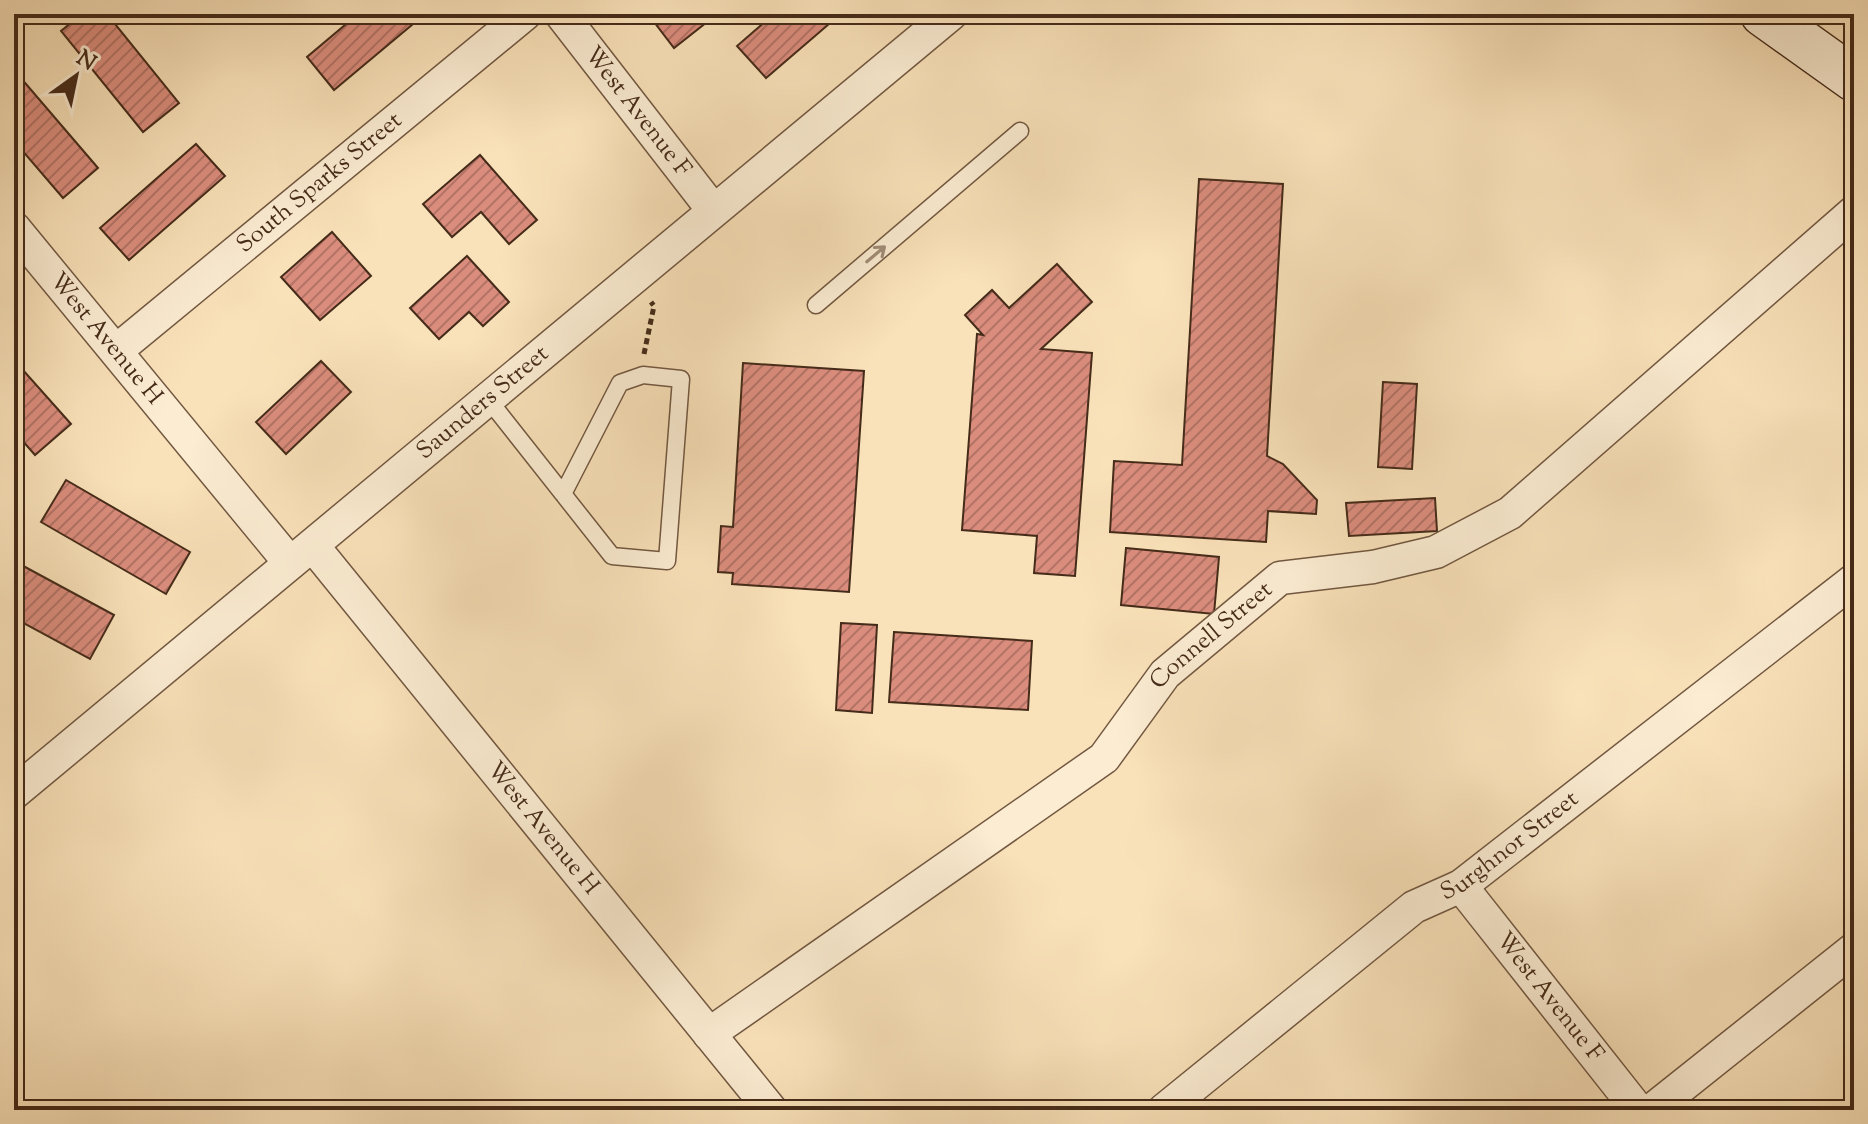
<svg xmlns="http://www.w3.org/2000/svg" width="1868" height="1124" viewBox="0 0 1868 1124" font-family="'Sorts Mill Goudy',serif">
<defs>
<pattern id="building-hatch" width="6" height="6" patternUnits="userSpaceOnUse" patternTransform="scale(2)"><rect width="6" height="6" fill="#db8d7d"/><path d="M-1 1l2-2M0 6l6-6M5 7l2-2" fill="none" stroke="#b37366"/></pattern>
</defs>
<rect width="100%" height="100%" fill="#f9e1b9"/>
<filter id="stains"><feTurbulence type="fractalNoise" baseFrequency=".0025" numOctaves="4"/><feColorMatrix values="0 0 0 0 .2 0 0 0 0 .09 0 0 0 0 .02 0 0 0 .5 -.17"/></filter>
<radialGradient id="worn" r=".72"><stop offset=".6" stop-color="#630" stop-opacity="0"/><stop offset="1" stop-color="#630" stop-opacity=".3"/></radialGradient>
<g fill="url(#building-hatch)" stroke="#452b19" stroke-width="2">
<path d="M82,14H107L179,103L143,132L61,31Z"/>
<path d="M358,14H425L334,90L307,57Z"/>
<path d="M648,14H701L707,22L674,48Z"/>
<path d="M774,14H832L836,18L766,78L737,46Z"/>
<path d="M14,70L98,168L63,198L14,141Z"/>
<path d="M196,144L225,176L129,260L100,228Z"/>
<path d="M480,155L537,220L509,244L481,212L452,237L423,204Z"/>
<path d="M1199,179L1283,184L1267,456L1283,464L1317,500L1316,514L1268,511L1266,542L1110,532L1114,461L1182,465Z"/>
<path d="M332,232L371,276L320,320L281,277Z"/>
<path d="M467,256L509,302L483,326L469,312L439,339L410,308Z"/>
<path d="M1057,264L1092,302L1041,349L1092,353L1075,576L1034,573L1037,536L962,530L977,334L983,335L965,315L992,290L1009,308Z"/>
<path d="M14,360L71,424L35,455L14,431Z"/>
<path d="M321,361L351,392L286,454L256,422Z"/>
<path d="M743,363L864,371L849,592L732,584L733,573L718,572L721,526L733,527Z"/>
<path d="M1383,382L1417,384L1412,469L1378,467Z"/>
<path d="M66,480L190,552L166,594L41,522Z"/>
<path d="M1435,498L1437,531L1349,536L1346,503Z"/>
<path d="M1126,548L1219,557L1214,614L1121,605Z"/>
<path d="M14,561L114,615L90,659L14,618Z"/>
<path d="M841,623L877,625L872,713L836,710Z"/>
<path d="M894,632L1032,641L1028,710L889,702Z"/>
</g>
<g fill="none" stroke-linecap="round" stroke-linejoin="round">
<g stroke="#725841" stroke-width="19">
<g id="lane">
<path d="M816,305L1020,131"/>
<path d="M488,399L612,556L667,561L681,379L643,375L620,383L563,494"/>
</g>
</g>
<g stroke="#725841" stroke-width="35">
<g id="street">
<path id="s1" d="M561,14L713,210"/>
<path id="s2" d="M14,228L290,563"/>
<path id="s3" d="M116,351L525,14"/>
<path id="s4" d="M313,546L771,1110"/>
<path id="s5" d="M14,793L951,14"/>
<path id="s6" d="M1461,886L1638,1110"/>
<path id="s7" d="M709,1034L1104,758L1165,674L1280,578L1373,567L1436,552L1510,513L1854,212"/>
<path id="s8" d="M1164,1110L1414,907L1461,886L1854,580"/>
<path d="M1652,1110L1854,949"/>
</g>
</g>
<g stroke="#452b19" stroke-width="47">
<path id="secondary" d="M1763,14L1854,79"/>
</g>
<path stroke="#452b19" stroke-width="5" stroke-dasharray="6 4" stroke-linecap="butt" d="M644,354L654,306L651,302"/>
<use href="#lane" stroke="#fbecd2" stroke-width="16"/>
<use href="#street" stroke="#fbecd2" stroke-width="32"/>
<use href="#secondary" stroke="#fbecd2" stroke-width="44"/>
</g>
<defs><path id="oneway-shaft" d="M-6 0H5M1.5-3L5.5 0L1.5 3" fill="none" stroke-width="1.6" stroke-linecap="round" stroke-linejoin="round" transform="scale(2)"/></defs>
<use stroke="#a08c76" href="#oneway-shaft" transform="translate(876 254) rotate(-40)"/>
<g text-anchor="middle" dominant-baseline="central" stroke-width="6" stroke-linejoin="round" paint-order="stroke">
<g font-size="24" fill="#452b19" stroke="#fbecd2">
<text stroke="none"><textPath href="#s1" startOffset="124">West Avenue F</textPath></text>
<text stroke="none"><textPath href="#s3" startOffset="264">South Sparks Street</textPath></text>
<text stroke="none"><textPath href="#s2" startOffset="144">West Avenue H</textPath></text>
<text stroke="none"><textPath href="#s5" startOffset="610">Saunders Street</textPath></text>
<text stroke="none"><textPath href="#s7" startOffset="646">Connell Street</textPath></text>
<text stroke="none"><textPath href="#s4" startOffset="364">West Avenue H</textPath></text>
<text stroke="none"><textPath href="#s8" startOffset="436">Surghnor Street</textPath></text>
<text stroke="none"><textPath href="#s6" startOffset="142">West Avenue F</textPath></text>
</g>
</g>
<rect width="1868" height="1124" fill="none" stroke="#f9e1b9" stroke-width="48"/>
<rect x="16" y="16" width="1836" height="1092" fill="none" stroke="#452b19" stroke-width="4"/>
<rect x="24" y="24" width="1820" height="1076" fill="none" stroke="#452b19" stroke-width="2"/>
<g transform="translate(76 76) rotate(33)" stroke="#fbecd2" stroke-width="6" paint-order="stroke">
<path d="M0-6L14 30L0 20L-14 30Z" fill="#452b19"/>
<text y="-12" font-size="22" font-weight="bold" text-anchor="middle" fill="#452b19">N</text>
</g>
<rect width="100%" height="100%" filter="url(#stains)"/>
<rect width="100%" height="100%" fill="url(#worn)"/>
</svg>
